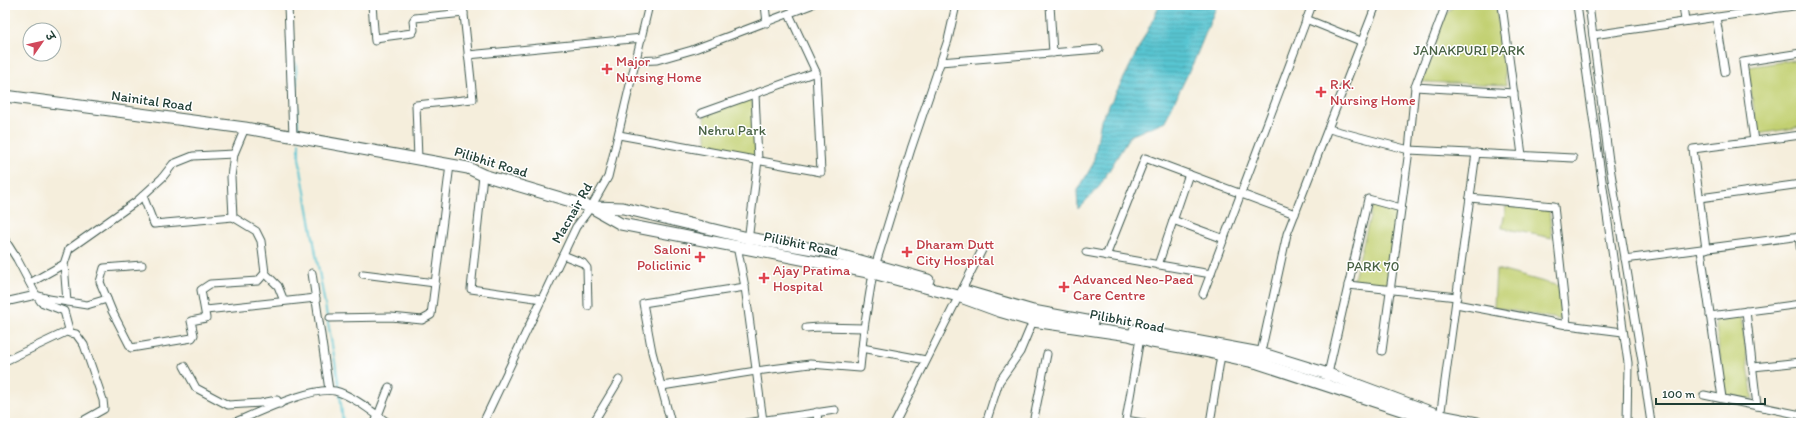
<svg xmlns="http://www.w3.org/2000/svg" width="1806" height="428" viewBox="0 0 1806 428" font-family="Itim,'Playpen Sans Deva',sans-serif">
<defs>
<pattern id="water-rules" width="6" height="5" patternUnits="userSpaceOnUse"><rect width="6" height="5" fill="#59c5d1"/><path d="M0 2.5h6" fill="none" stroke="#49a1aa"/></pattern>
</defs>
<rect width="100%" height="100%" fill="#fff"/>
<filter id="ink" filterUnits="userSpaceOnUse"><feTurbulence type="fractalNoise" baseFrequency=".025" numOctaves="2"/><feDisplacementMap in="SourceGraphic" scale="8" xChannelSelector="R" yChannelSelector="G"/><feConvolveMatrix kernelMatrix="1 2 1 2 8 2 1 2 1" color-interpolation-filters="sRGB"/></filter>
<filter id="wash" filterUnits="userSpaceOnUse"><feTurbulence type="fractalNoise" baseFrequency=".012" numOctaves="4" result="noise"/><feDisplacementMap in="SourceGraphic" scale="16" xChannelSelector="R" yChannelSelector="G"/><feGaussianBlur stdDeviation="0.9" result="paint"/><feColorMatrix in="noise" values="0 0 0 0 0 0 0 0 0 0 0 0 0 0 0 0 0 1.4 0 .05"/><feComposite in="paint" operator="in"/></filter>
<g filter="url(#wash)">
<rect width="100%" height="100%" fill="#f5eedc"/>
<g fill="#c2d072" stroke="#708653">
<path d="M1454,5H1496L1506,85L1422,82L1444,17Z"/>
<path d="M1801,59V127L1758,134L1747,67Z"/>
<path d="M752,98L756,158L707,148L704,116Z"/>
<path d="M1373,205L1398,210L1387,287L1353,282Z"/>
<path d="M1506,206L1549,210L1552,238L1502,228Z"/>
<path d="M1496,269L1559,286L1562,320L1494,307Z"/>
<path d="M1741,316L1753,400L1725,394L1715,320Z"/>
</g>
<path fill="url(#water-rules)" stroke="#3c8182" d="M1160,5H1217L1195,59L1165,121L1130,136L1099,187L1078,209L1077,192L1093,164L1101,120L1125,76Z"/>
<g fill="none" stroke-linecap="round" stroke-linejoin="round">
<g stroke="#59c5d1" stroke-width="2">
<path d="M296,63L298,133"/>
<path d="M299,142V158L340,390"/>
<path d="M340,394L343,423"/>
</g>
</g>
</g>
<g filter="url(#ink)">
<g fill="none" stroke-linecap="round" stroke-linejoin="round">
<g stroke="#3f584d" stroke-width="9">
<g id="minor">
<path d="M288,5L293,136"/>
<path d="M372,5L375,41"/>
<path d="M765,5L767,23"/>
<path d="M1050,5L1053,53"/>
<path d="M1502,5L1522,155"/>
<path d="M1577,5L1628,363L1627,423"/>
<path d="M1589,5L1609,161L1642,361L1651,423"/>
<path d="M1683,5L1685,21"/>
<path d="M1716,17L1725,72"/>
<path d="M1306,19L1363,42"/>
<path d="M1593,35L1801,5"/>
<path d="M375,38L412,33L414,30L413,21L415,18L464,13"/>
<path d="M468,55L642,38"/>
<path d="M636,61L657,60L692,50L811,5"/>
<path d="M940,62L1099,49"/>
<path d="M1415,87L1514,93"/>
<path d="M701,113L816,72"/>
<path d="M245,128L234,154L231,177L233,217L256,231L261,241L265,273L278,286L284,301"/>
<path d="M1329,129L1409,150L1573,158"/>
<path d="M619,135L821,172L816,72L789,14"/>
<path d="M1754,141L1743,62L1801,53"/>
<path d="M418,159L416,105L473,99L463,5"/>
<path d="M483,175L471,289L542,299"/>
<path d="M143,196L154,224L233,217"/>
<path d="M1470,198L1554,206L1567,325"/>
<path d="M1700,198L1801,184"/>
<path d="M1173,220L1224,239"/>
<path d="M1799,236L1801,254"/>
<path d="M5,240L17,259L36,295L49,299L87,305L107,299"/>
<path d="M748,241L758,160L755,94"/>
<path d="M737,246L745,287L763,421"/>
<path d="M1706,249L1693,149L1801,135"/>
<path d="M1701,250L1722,398"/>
<path d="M1086,252L1211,274"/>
<path d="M563,255L583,263L587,268L588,306"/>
<path d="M1106,256L1145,158L1295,214"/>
<path d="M1625,259L1801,236"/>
<path d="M64,264L67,302"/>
<path d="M142,265L104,268L100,282L112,311L131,348L192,338L194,335L191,321L206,318L201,290L210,284L258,281L265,273"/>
<path d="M1158,265L1189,174"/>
<path d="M312,273L329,390"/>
<path d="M363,274L435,283"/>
<path d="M30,283L64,264L69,249L137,201L162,178L173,164L193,156L234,154"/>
<path d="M1348,285L1457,297"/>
<path d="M1203,294L1312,5"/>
<path d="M5,302L36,295L41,302L64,311L70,333"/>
<path d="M1456,304L1567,325L1623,332"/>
<path d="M206,310L316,298"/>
<path d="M1746,311L1757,406"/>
<path d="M1710,316L1801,304"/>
<path d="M330,318L391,317L422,320L431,315L450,165"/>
<path d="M806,328L819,327L864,328"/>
<path d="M1140,338L1126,420L1143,423"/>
<path d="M862,348L926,360"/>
<path d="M1382,351L1409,150L1415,87L1445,7L1448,5"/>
<path d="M1260,357L1287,234L1376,5"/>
<path d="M5,361L66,332L76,334L84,345L103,400L104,409L79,423"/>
<path d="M184,366L196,388L228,405L261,403L277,400L280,404"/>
<path d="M1753,367L1801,362"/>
<path d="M1327,378L1368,199L1401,208"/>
<path d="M662,386L756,371L810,364L860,368L864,328L873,273L911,149L948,40L956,5"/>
<path d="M1704,395L1801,415"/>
<path d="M817,412L818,423"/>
<path d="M1440,418L1476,153"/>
<path d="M233,423C257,413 312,386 335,391C352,395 374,413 388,423"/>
<path d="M375,423L389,387"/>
<path d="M483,423L576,227L591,207L608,177L649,5"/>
<path d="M593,423L619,380"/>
<path d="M671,423L652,352L643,303L745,287"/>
<path d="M746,423L835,410"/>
<path d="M895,423L982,250"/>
<path d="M986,423L999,382L1020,352L1033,321"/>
<path d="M1033,423L1047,354"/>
<path d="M1210,423L1221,355"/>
</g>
</g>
<g stroke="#3f584d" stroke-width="13">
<g id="highway">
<path d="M5,96L245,128L468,168L483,175L591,207L621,224L873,273L958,296L999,311L1033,321L1129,335L1152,342L1204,351L1258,363L1441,423"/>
<path d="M594,207L623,208L748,238L825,251L928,280"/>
<path d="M964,291L1033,311L1092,322"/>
<path d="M1135,330L1260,353L1328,374L1441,416L1477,423"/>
</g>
</g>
<use href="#minor" stroke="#fff" stroke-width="7"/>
<use href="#highway" stroke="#fff" stroke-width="11"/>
</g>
</g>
<g fill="#e0444e" stroke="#fff" stroke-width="1.5">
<path d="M605 63h4v4h4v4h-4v4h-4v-4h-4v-4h4z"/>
<path d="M1319 86h4v4h4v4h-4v4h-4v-4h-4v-4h4z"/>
<path d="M905 246h4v4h4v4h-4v4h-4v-4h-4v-4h4z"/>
<path d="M698 251h4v4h4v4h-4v4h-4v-4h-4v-4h4z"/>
<path d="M762 272h4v4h4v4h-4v4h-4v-4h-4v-4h4z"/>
<path d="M1062 281h4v4h4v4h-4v4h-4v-4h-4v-4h4z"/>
</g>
<g text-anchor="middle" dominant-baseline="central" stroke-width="3" stroke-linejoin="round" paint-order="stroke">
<g font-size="14" fill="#486244" stroke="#fff">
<text x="1469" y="50">JANAKPURI PARK</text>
<text x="732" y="130">Nehru Park</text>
<text x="1373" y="266">PARK 70</text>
</g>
<g font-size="14" fill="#be3a42" stroke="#fff" text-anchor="start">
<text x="616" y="61">Major<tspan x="616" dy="16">Nursing Home</tspan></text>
<text x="1330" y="84">R.K.<tspan x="1330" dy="16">Nursing Home</tspan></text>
<text x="916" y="244">Dharam Dutt<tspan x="916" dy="16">City Hospital</tspan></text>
<text x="691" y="249" text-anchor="end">Saloni<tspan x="691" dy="16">Policlinic</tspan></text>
<text x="773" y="270">Ajay Pratima<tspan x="773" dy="16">Hospital</tspan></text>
<text x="1073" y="279">Advanced Neo-Paed<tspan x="1073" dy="16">Care Centre</tspan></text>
</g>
<g font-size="14" fill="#1f3d34" stroke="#fff">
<text transform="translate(152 101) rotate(8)">Nainital Road</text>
<text transform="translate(491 162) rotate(17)">Pilibhit Road</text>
<text transform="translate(572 213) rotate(-60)">Macnair Rd</text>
<text transform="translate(801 244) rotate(12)">Pilibhit Road</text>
<text transform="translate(1127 321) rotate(11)">Pilibhit Road</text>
</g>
</g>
<rect width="1806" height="428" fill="none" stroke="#fff" stroke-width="20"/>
<g transform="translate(42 42) rotate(56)"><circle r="19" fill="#ffffff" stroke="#a5b1ae"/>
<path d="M0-3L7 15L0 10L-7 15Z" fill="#d1495b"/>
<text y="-6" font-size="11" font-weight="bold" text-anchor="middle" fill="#1f3d34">उ</text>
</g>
<path d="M1656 398v6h109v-6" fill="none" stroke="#1f3d34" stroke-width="2"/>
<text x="1662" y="398" font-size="12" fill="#1f3d34" stroke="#ffffff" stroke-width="3" paint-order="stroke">100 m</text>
</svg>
